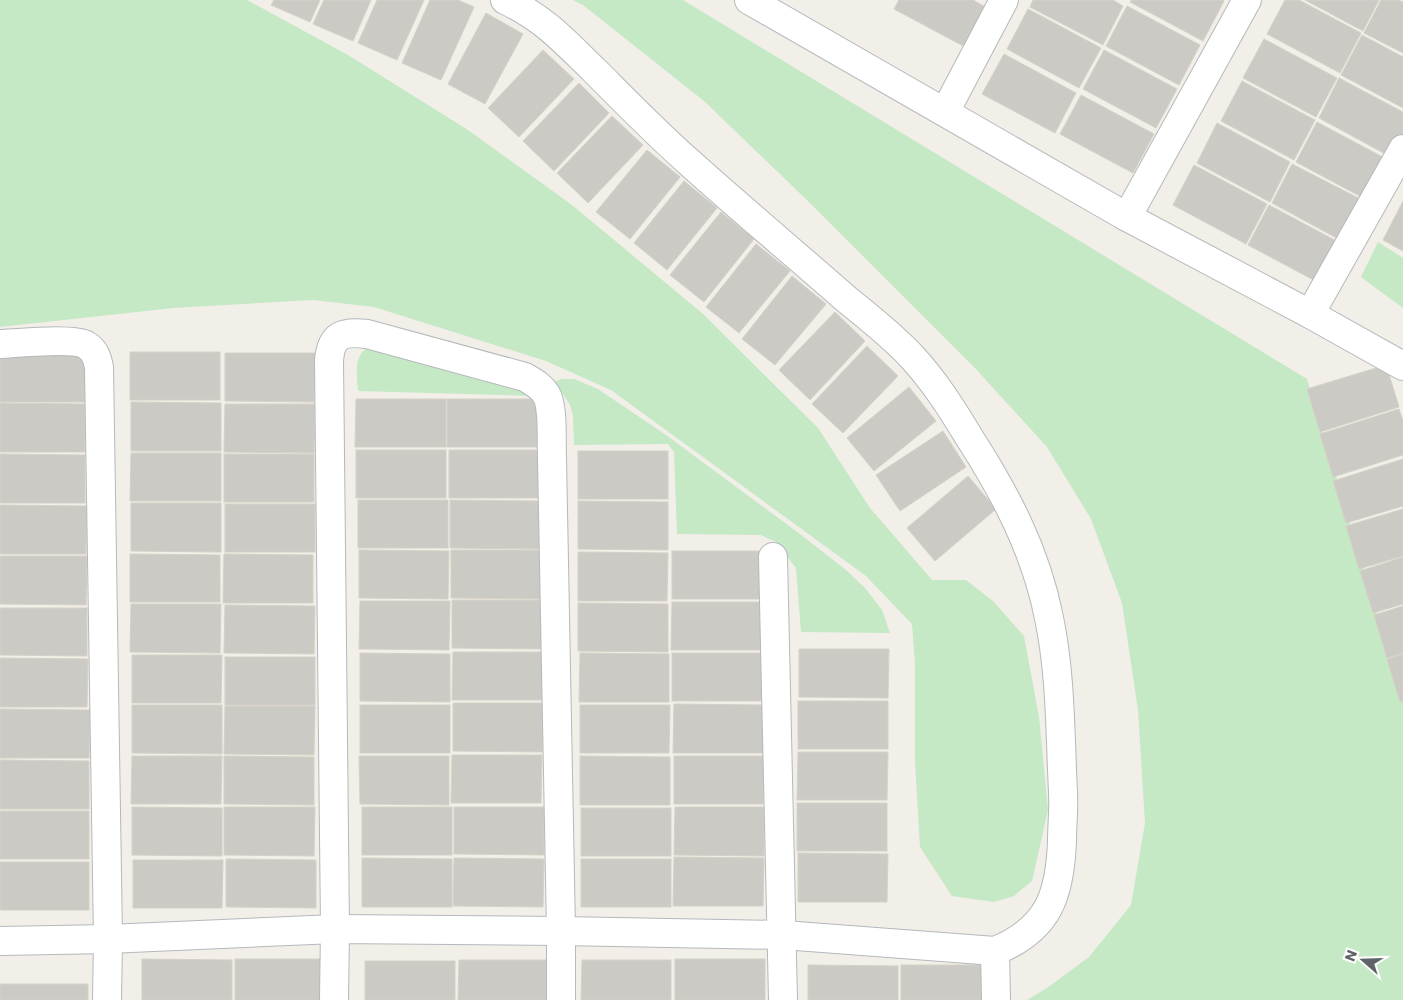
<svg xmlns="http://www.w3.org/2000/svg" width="1403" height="1000" viewBox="0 0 1403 1000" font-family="Poppins,sans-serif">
<rect width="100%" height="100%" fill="#f1efe8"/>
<g fill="#c5e8c5">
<path d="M0,0H247L348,55L468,130L572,205L702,313L818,428L870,508L932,580H966L993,601L1024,636L1039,717L1048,810L1032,881L1014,896L994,902L952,896L920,847L915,762V665L912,624L866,576L611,390L546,361L374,307L313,300L173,308L0,327Z"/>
<path d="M573,0H683L1307,379L1403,700V1000H1027L1047,988L1089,957L1131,905L1145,823L1138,710L1122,603L1091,519L1047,447L974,367L811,204L704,101L583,5Z"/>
<path d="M1378,242L1403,258V308L1361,277Z"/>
<path d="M369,348L512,384L532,396L358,391C357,378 353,352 369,348Z"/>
<path d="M561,379H574L598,389L666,435L800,534L846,570L865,588L882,610L890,633L801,632L796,568L776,542L761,535L677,534L674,452L668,444L574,445L573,416L570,405L555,382Z"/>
</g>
<g fill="#cccac5" stroke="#d6d1c6">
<path d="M274,0H320L310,22L271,5Z"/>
<path d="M324,0H371L353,41L313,24Z"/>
<path d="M377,0H424L397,60L358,43Z"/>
<path d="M430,0H458L474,7L441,80L402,63Z"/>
<path d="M899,0H973L987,8L967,48L894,9Z"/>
<path d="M1033,0H1113L1123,6L1103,45L1030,7Z"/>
<path d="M1131,0H1222L1224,1L1203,41L1130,2Z"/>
<path d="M1285,0H1299L1361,33L1340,73L1267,34Z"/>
<path d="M1305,0H1379L1363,31Z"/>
<path d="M1381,0H1398L1403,2V53L1364,33Z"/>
<path d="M1127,6L1200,45L1179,85L1106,46Z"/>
<path d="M1028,9L1101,48L1079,88L1007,49Z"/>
<path d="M486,13L523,34L485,104L448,84Z"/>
<path d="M1362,35L1403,57V108L1341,75Z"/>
<path d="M1264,39L1337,78L1316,117L1243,78Z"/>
<path d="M543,50L574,79L519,137L488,108Z"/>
<path d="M1104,50L1177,89L1156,128L1083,89Z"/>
<path d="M1004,54L1076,93L1055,133L982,94Z"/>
<path d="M1339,78L1403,112V135L1391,157L1319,118Z"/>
<path d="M1242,81L1315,120L1294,160L1221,121Z"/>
<path d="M579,83L609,113L554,171L523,141Z"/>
<path d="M1081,95L1154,134L1133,173L1060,134Z"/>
<path d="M612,116L643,145L588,203L557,173Z"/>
<path d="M1317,122L1390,161L1369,201L1296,162Z"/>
<path d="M1217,123L1290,162L1270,202L1197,163Z"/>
<path d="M647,150L680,177L630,239L596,212Z"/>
<path d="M1292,164L1366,202L1344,242L1272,203Z"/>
<path d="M1194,165L1267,204L1246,244L1173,205Z"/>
<path d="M684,181L717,208L667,270L634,243Z"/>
<path d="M1403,201V251L1383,240Z"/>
<path d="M1269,205L1342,244L1321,284L1248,245Z"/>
<path d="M721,212L754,239L704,302L670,275Z"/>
<path d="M756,244L790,271L739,333L706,307Z"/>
<path d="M792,276L826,304L775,365L742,339Z"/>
<path d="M835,312L865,341L810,400L779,370Z"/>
<path d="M867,346L898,376L843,433L812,404Z"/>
<rect x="130" y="352" width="90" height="48"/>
<path d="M0,353L85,354V402H0Z"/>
<path d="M225,353H315L314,402L225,401Z"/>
<path d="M1386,365L1399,407L1320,432L1307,389Z"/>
<path d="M909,387L936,421L874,471L847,438Z"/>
<path d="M356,399H446V447H355Z"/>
<rect x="447" y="399" width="90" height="48"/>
<path d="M131,402L221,403V451H131Z"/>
<path d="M0,403L85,404V452H0Z"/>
<path d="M225,404H315L314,453L224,452Z"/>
<path d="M1399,409L1403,421V455L1333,477L1320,434Z"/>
<path d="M943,431L966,467L900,511L876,475Z"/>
<rect x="356" y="450" width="90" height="48"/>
<path d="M449,450H539L538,498H449Z"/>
<rect x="578" y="451" width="90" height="48"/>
<path d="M131,453H221V501H130Z"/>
<path d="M0,454L85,455V503H0Z"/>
<rect x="224" y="454" width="90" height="48"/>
<path d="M1403,459V506L1346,523L1333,481Z"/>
<path d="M968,476L996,509L935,561L907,528Z"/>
<rect x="358" y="500" width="90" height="48"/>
<path d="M450,500L540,501V549L450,548Z"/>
<path d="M578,501L668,502V550L578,549Z"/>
<path d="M131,503H221V552L131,551Z"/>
<rect x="225" y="504" width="90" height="48"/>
<path d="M0,505L87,506L86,554H0Z"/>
<path d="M1403,509V556L1359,569L1346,526Z"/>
<path d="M359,550L449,551L448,599L359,598Z"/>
<path d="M451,550H541V599L451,598Z"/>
<rect x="672" y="551" width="90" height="48"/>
<path d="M578,552L668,553L667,601H578Z"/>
<path d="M130,554L220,555V602H130Z"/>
<path d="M224,554L313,555V603H223Z"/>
<path d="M0,556H87L86,605L0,604Z"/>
<path d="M1403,557V604L1373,613L1360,571Z"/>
<path d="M452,600H542L541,649L452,648Z"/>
<path d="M360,601H450L449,650L359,649Z"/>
<path d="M672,602H762V650H671Z"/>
<path d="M578,603L668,604V652L578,651Z"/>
<path d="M131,604H221L220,653L130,652Z"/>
<path d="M225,605L315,606L314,654L224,653Z"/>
<path d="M1403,606V653L1387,658L1374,615Z"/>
<path d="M0,608H87V656L0,655Z"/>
<path d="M799,649H889L888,698L799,697Z"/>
<path d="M453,652H543L542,700H452Z"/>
<path d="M360,653L450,654V702L360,701Z"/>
<path d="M580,653L669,654V702H579Z"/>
<rect x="672" y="653" width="90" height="48"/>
<path d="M1403,654V701L1400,702L1387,659Z"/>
<path d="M132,655H222L221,703H132Z"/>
<rect x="225" y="657" width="90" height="48"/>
<path d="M0,658L88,659L87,707H0Z"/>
<rect x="798" y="701" width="90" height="48"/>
<path d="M453,703H543L542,752L453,751Z"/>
<path d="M674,704L763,705V753H673Z"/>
<path d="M132,705H222V754L132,753Z"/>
<rect x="360" y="705" width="90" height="48"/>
<path d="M580,705H670L669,753H580Z"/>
<path d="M225,706H315L314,755L224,754Z"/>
<path d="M0,709L90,710L89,758H0Z"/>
<path d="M798,752H888L887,800H797Z"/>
<path d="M452,755H542L541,803H451Z"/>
<path d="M132,756H222L221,804H131Z"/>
<path d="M224,756L314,757V805L224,804Z"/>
<path d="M359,756H449V805L360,804Z"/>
<path d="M580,756L670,757V805H580Z"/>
<path d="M674,756H764L763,804H674Z"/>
<path d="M0,760L89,761V809H0Z"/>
<rect x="797" y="803" width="90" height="48"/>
<path d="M132,807L222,808V856L132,855Z"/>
<path d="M224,807H315L314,856L224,855Z"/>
<rect x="362" y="807" width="90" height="48"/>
<path d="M454,807H544V855L454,854Z"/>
<path d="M675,807H764V856L674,855Z"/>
<rect x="581" y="808" width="90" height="48"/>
<rect x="0" y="811" width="89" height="48"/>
<path d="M798,853L888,854L887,902H798Z"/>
<path d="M674,857L764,858L763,906H673Z"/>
<path d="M362,858L452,859V907H362Z"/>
<path d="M454,858L544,859L543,907L453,906Z"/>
<path d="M226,859L316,860V908L226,907Z"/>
<rect x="581" y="859" width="90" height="48"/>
<path d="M133,860H223L222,908H133Z"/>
<rect x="0" y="862" width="89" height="48"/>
<path d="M142,959L232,960V1000H142Z"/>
<rect x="235" y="959" width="90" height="41"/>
<rect x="675" y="959" width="90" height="41"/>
<path d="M459,960H549L548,1000H458Z"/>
<path d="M582,960H671V1000H581Z"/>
<rect x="365" y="961" width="90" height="39"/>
<path d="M808,965L898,966V1000H808Z"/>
<rect x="901" y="965" width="90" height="35"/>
<rect x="0" y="984" width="88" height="16"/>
</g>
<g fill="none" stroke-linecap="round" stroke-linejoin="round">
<g stroke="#b5b8bc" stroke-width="30">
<g id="street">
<path d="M749,0L1127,217L1310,314L1403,366"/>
<path d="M945,112L1004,0"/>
<path d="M1127,217L1247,0"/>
<path d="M1310,314L1403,149"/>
<path d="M0,344C15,343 75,338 86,345C95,350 97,358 99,367L108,939L107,1000"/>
<path d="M773,557L783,1000"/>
<path d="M0,941L108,939L335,929L561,931L783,935L995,951C1049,929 1060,895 1062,841C1062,825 1064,808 1063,792C1060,734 1061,675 1049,618C1036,551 1005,493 969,437C952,409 935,382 913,358C893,336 868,317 845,298C794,253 741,209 690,163C657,134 626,102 595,71C565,42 544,18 505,0"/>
<path d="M995,951L996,1000"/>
<path d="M334,1000L335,929L329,361C331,335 342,331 367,334L525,377C533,382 541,386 546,394C554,407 551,443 552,458L561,931V1000"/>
</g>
</g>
<use href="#street" stroke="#fff" stroke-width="28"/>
</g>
<g transform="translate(1363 960) rotate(290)" stroke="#ffffff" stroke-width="4" paint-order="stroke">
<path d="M0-4L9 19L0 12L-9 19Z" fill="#5f6368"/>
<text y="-8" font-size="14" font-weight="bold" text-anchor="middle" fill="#5f6368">N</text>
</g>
</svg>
